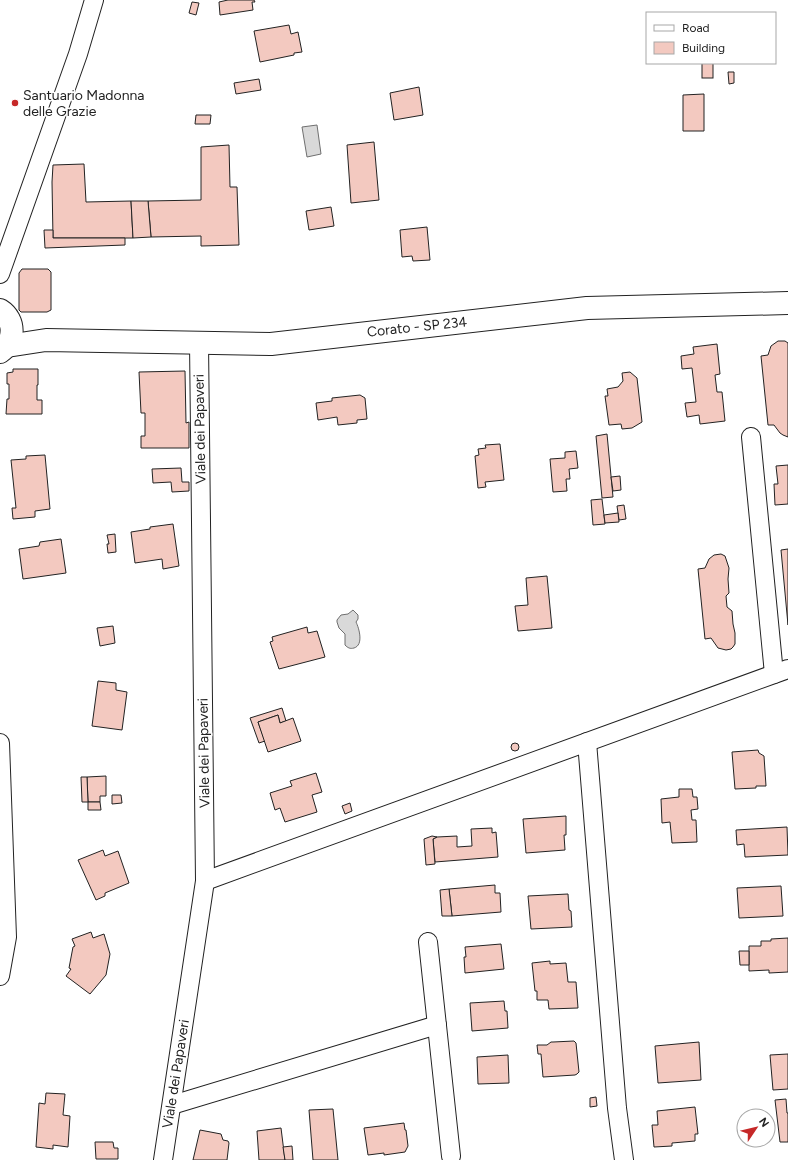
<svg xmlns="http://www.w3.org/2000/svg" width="788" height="1160" viewBox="0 0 788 1160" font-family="Figtree,sans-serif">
<rect width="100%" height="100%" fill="#fff"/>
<g fill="#d9d9d9" stroke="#6f6f6f">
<path d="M317,125L321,154L307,157L302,127Z"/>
<path d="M353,610L358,615V619L356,622C359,628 364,645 354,648C350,649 348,648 345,645V634L339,628L337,622V620L341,615L348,614Z"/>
</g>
<g fill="#f3c9c0" stroke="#222">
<path d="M228,0H254L255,2H252L253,10L220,15L219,2Z"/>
<path d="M192,2L199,3L196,15L189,13Z"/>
<path d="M289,25L291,34L298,32L302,52L294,53V55L260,62L254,31Z"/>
<rect x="702" y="63" width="11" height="15"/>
<path d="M728,72H734V83L729,84Z"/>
<path d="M259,79L261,90L236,94L234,83Z"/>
<path d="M419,87L423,115L394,120L390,93Z"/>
<path d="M704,94V131H683V95Z"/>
<path d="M196,115H211L210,124H195Z"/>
<path d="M374,142L379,200L351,203L347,145Z"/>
<path d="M229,145L230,187H237L239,245L201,246V236L151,237L148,201L201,200V147Z"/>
<path d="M84,164L86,202L131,201L133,238H53L52,182L53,165Z"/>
<path d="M131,201H148L151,237L133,238Z"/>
<path d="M331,207L334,226L309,230L306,211Z"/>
<path d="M427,227L430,260L413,261L412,256L402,257L400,230Z"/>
<path d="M44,230H53V238H125V245L45,248Z"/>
<path d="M22,269H48L51,272V310L47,312H21L19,310V273Z"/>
<path d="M778,341H785L788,343V437L783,435L780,433L774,425H768L761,356L768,355L771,346Z"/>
<path d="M717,344L720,374L715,375L717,392H722L725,421L700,424L699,415L687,417L685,403L696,402L692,368L682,369L681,356L694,354L693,347Z"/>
<path d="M13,369H38V385H37V400H42V414H6L7,399H9V384H7V373L13,372Z"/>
<path d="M185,371L186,423L189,422V448H141V436H145V413H141L139,372Z"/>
<path d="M630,372L637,378L642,422L632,428L622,429L621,424L609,425L605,396H608L607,389L618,387L623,381L622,373Z"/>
<path d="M360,395L365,398L367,419L357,420V423L338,425L337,417L318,420L316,403L332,401V398Z"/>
<path d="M607,434L613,497L602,498L596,436Z"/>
<path d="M500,444L504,480L485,482L486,487L478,488L475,456L479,455L478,449L486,448L485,445Z"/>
<path d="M576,451L578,468L569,469L570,479H566L567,491L553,492L550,459L565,458V452Z"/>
<path d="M45,455L50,509L35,511V517L13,519L12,508H16L11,460L26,459V456Z"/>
<path d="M788,465V504L775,505L774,484H778L776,466Z"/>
<path d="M181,468L182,482H189V491L172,492L171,482L153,483L152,469Z"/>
<path d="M620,476L621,490L613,491L611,477Z"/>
<path d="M602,499L605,524L593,525L591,500Z"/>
<path d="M624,505L626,519L619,520L617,506Z"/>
<path d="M618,513L619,522L605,523L604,515Z"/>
<path d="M173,524L179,566L163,569L162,559L135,563L131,532L150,529V527Z"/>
<path d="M115,534L116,552L108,553L107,544H109L107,535Z"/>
<path d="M61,539L66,573L23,579L19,549L39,546L40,542Z"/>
<path d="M788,549V625L781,550Z"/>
<path d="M721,554L725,556L729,568L728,579L729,593L726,596L727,607L732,611L733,624L735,633V644L733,647L731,649L726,650L718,648L711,638L705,639L698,569L705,568L709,559L714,555Z"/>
<path d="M547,576L552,628L518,631L515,606L528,605L526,578Z"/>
<path d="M113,626L115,643L100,646L97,628Z"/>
<path d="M307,627L308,633L317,631L325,657L279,669L270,642L273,641L272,637Z"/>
<path d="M98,681L116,683V690L127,692L122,730L92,726Z"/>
<path d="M282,708L286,721L280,723L278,715L258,722L265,741L259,743L250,718Z"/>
<path d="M278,715L280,723L293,718L301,741L268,752L258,722Z"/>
<circle cx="515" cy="747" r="4"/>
<path d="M758,750L759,753L764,756L766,786H756V788L735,789L732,752Z"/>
<path d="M316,773L322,792L312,795L317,812L285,822L280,808L275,810L270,793L292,786L290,781Z"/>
<path d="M106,776V796H100V802H88L87,777Z"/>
<path d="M81,777H87L88,802H82Z"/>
<path d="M679,789H692L693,797H697L698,809L691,810L692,820H696L697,842L672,843L670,822L662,823L661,799L679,797Z"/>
<path d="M112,795H121L122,803L112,804Z"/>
<path d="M88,802H100L101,810H88Z"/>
<path d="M350,803L352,811L345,814L342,806Z"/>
<path d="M566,816V835H564L565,850L526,853L523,819Z"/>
<path d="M787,827L788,855L745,857L744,844L737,845L736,830Z"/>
<path d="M492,828V833L496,832L498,857L435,862L433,839L437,837L457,836V847L472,846L471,829Z"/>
<path d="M432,836L437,837L433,839L435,864L426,865L424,839Z"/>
<path d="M103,850L105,856L118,851L129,883L105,893V896L96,900L78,860Z"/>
<path d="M495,885V893H500L501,912L452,916L449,889Z"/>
<path d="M781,886L783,916L739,918L737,888Z"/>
<path d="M449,889L452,916H442L440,890Z"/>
<path d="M568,894L569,910L571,911L572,927L531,929L528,896Z"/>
<path d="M91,932L93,938L104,934L110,954L106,975L90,994L66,976L71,969L69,968L73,947L75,946L72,939Z"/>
<path d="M788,938V972L769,973V970L749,971V946H761V941H771V939Z"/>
<path d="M501,944L504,969L465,973L464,957H466L465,947Z"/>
<path d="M739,951H749V965H740Z"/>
<path d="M550,961V964L566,963L568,982H576L578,1008L549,1009L548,1000H537V991H535L532,963Z"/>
<path d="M504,1001L505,1011H507L508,1028L472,1031L470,1003Z"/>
<path d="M574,1041L576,1043L579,1072L577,1074L575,1075L543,1077L541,1054H538L537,1045H547L551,1042H553Z"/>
<path d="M699,1042L701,1080L658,1083L655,1046Z"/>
<path d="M788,1054V1089L773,1090L770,1055Z"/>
<path d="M508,1055L509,1083L478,1084L477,1057Z"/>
<path d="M46,1093L65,1094L63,1115L70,1116L68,1147L53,1145V1149L36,1147L39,1103L45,1104Z"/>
<path d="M596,1097L597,1106L590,1107V1098Z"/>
<path d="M786,1099L787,1113H788V1142H780L775,1100Z"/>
<path d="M695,1107L698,1134H695V1141L672,1143V1146L654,1147L652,1125H658L657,1111Z"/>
<path d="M333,1109L338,1160H313L309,1110Z"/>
<path d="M404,1123L405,1130H406L408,1146L405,1152L384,1155V1153L368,1155L364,1128Z"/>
<path d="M281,1128L285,1160H259L257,1131Z"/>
<path d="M200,1130L221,1134L223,1140L228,1141L229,1143L227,1160H193Z"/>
<path d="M95,1142H113L114,1148H118V1159H96Z"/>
<path d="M292,1146L293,1160H285L283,1147Z"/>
</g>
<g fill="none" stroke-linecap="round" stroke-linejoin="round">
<g stroke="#222" stroke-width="20">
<g id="minor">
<path d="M0,274L78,54L94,0"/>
<path d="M751,437L774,674"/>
<path d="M587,742L617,1108L624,1160"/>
<path d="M0,743L7,937L0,976"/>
<path d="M205,881L788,669"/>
<path d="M428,942L451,1156"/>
<path d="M172,1105L437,1025"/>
<path d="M163,1160L205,881L199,342"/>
</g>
</g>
<g stroke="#222" stroke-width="24">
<g id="major">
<path d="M0,310C16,320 15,342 0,352"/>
<path d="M7,346L46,340L271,344L587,308L788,303"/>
</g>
</g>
<use href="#minor" stroke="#fff" stroke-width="18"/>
<use href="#major" stroke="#fff" stroke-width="22"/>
</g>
<circle fill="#c62828" stroke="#fff" stroke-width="1.5" cx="15" cy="103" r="4"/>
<g text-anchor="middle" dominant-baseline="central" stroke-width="3" stroke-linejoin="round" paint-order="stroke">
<g font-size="14" fill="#222" stroke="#fff" text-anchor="start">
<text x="23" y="95">Santuario Madonna<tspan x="23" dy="16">delle Grazie</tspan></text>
</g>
<g font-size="14" fill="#222" stroke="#fff">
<text transform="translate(417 327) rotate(-6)">Corato - SP 234</text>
<text transform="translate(200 429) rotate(-91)">Viale dei Papaveri</text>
<text transform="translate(204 753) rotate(-91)">Viale dei Papaveri</text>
<text transform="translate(176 1074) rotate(-81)">Viale dei Papaveri</text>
</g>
</g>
<rect x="646" y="12" width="130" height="52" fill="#ffffff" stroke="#a7a7a7"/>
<rect x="654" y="25" width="20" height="6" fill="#ffffff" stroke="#a7a7a7"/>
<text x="682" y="32" font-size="12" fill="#222222">Road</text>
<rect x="654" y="42" width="20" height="12" fill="#f3c9c0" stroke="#a7a7a7"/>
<text x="682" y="52" font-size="12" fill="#222222">Building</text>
<g transform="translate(756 1128) rotate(55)"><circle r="19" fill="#ffffff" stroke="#a7a7a7"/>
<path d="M0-3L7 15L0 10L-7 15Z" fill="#c62828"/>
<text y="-6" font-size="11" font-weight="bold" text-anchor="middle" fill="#222222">N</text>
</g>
</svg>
